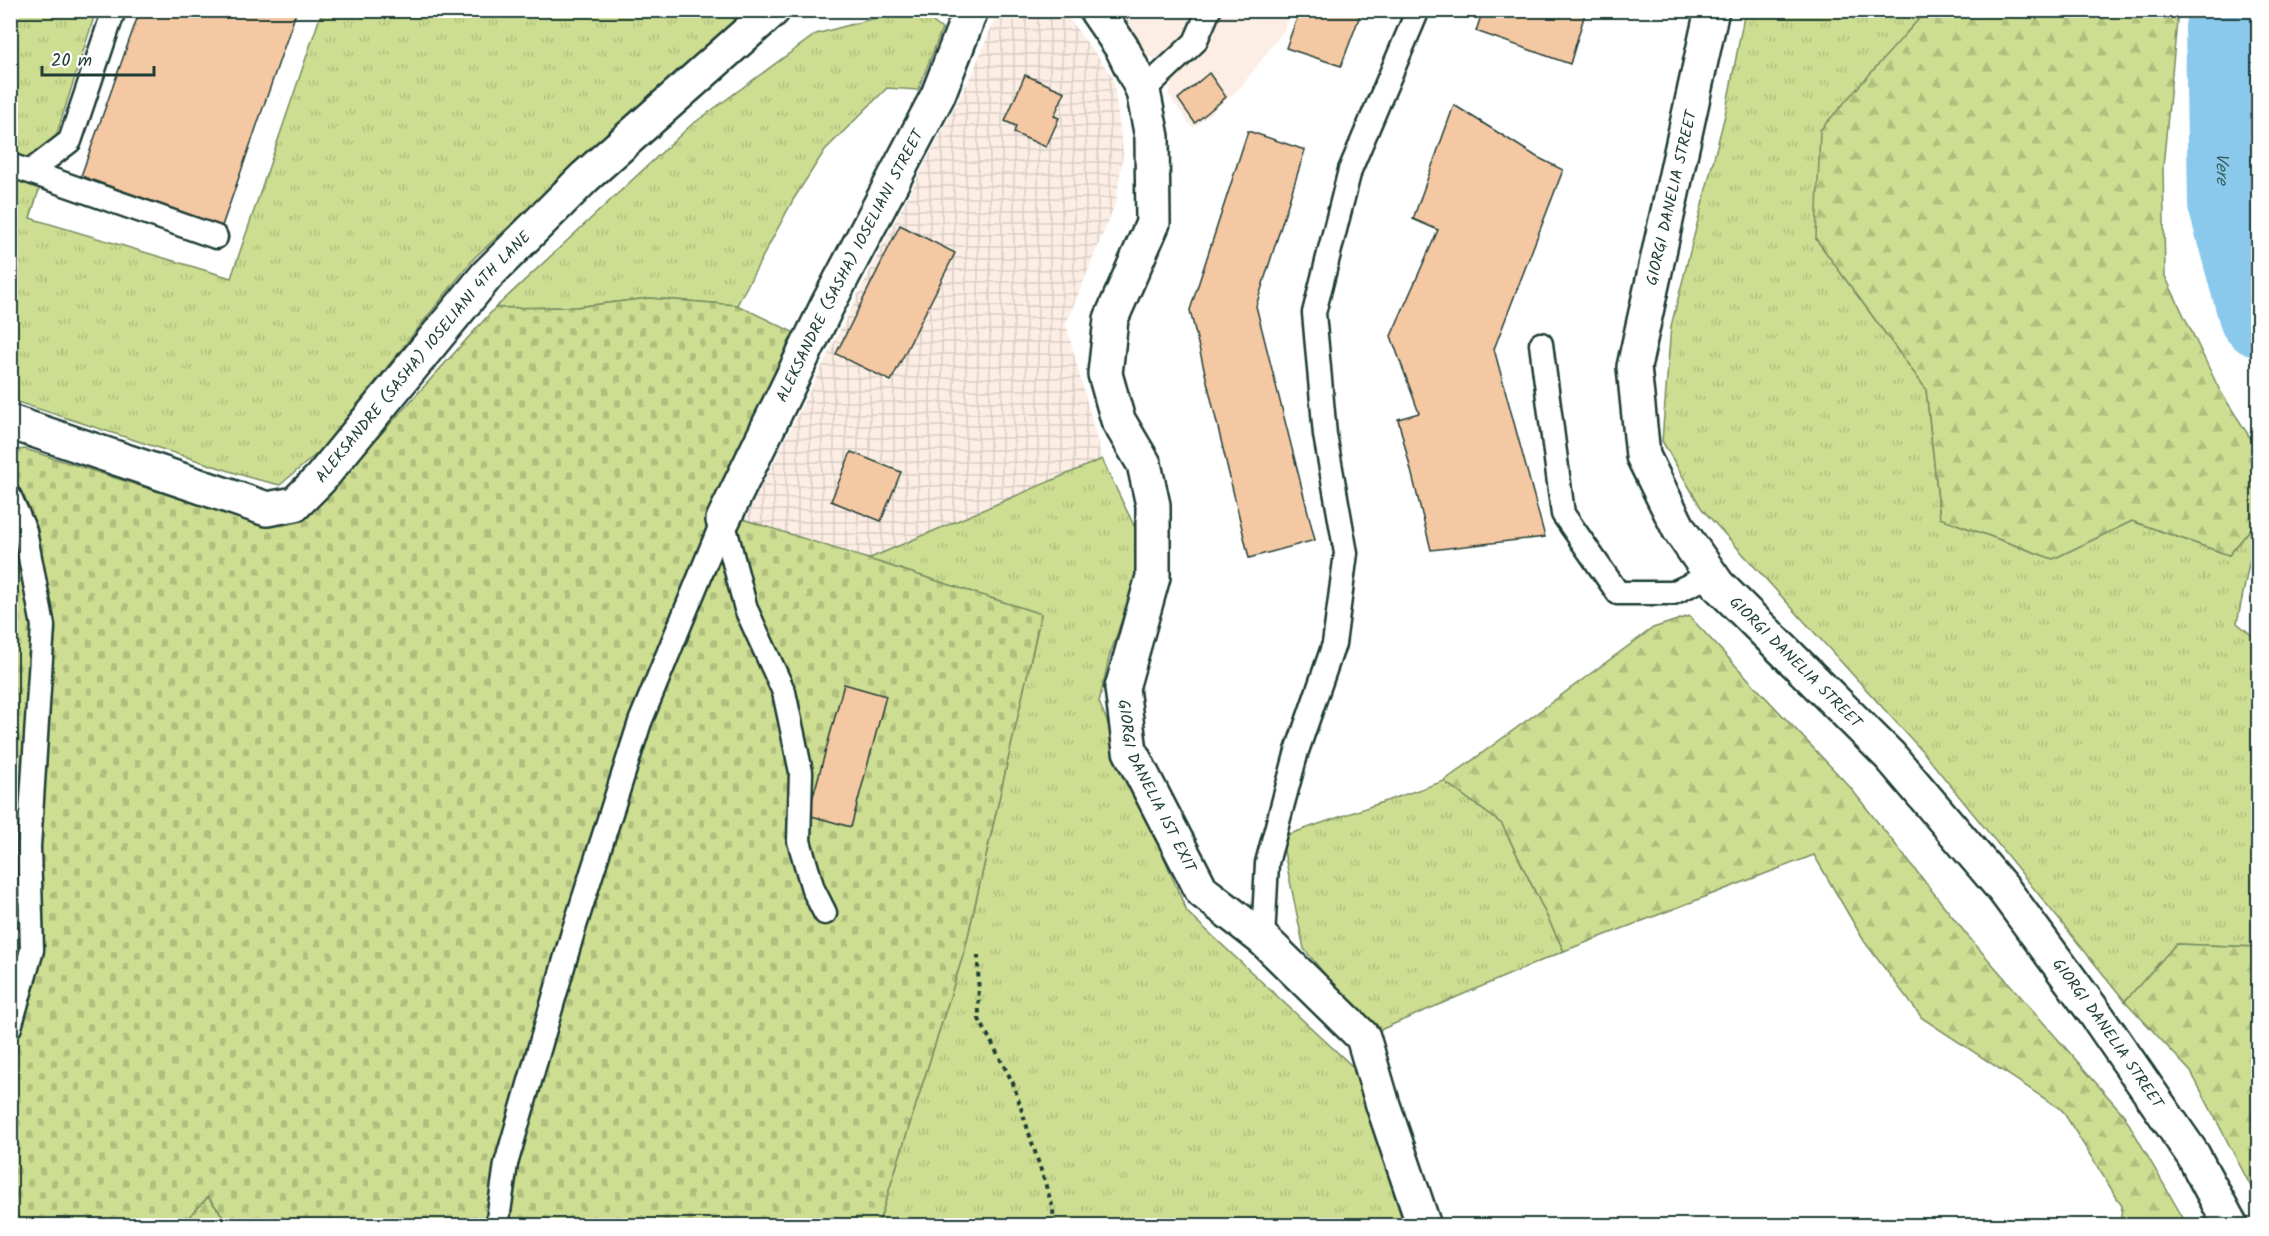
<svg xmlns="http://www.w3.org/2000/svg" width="2269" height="1236" viewBox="0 0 2269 1236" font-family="Kalam,sans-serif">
<defs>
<pattern id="industrial-grid" width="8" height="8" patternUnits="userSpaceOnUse" patternTransform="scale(1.5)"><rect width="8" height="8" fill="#fceee4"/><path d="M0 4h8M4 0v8" fill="none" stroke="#d8cdc4"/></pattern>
<pattern id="grass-tufts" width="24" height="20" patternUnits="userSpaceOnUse" patternTransform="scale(1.5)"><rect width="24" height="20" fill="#cddd91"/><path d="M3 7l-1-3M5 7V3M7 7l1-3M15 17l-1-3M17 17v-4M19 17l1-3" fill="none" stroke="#b0bf7e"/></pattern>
<pattern id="forest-firs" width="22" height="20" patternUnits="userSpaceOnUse" patternTransform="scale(1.5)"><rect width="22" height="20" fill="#cddd91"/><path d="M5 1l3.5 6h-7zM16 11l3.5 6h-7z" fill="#b0bf7e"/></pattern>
<pattern id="cemetery-stones" width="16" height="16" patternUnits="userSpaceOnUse" patternTransform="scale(1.5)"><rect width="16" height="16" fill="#cddd91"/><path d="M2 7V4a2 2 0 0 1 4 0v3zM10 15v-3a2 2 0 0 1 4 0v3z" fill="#b0bf7e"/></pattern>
</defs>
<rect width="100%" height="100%" fill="#fff"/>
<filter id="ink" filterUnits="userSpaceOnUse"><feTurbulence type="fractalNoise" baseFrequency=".0167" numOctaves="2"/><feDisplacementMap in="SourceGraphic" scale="12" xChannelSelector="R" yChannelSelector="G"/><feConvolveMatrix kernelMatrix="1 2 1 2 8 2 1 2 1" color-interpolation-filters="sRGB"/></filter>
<g filter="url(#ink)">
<path fill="#fceee4" d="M1121,11H1291L1284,30L1241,87L1196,126L1192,127L1168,95L1172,84L1167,70L1158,59L1148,57Z"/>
<path fill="url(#industrial-grid)" d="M998,11H1063L1113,77L1123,153L1116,202L1066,324L1102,459L868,559L744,521L892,227L973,72Z"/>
<g fill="url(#grass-tufts)" stroke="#768d62" stroke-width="1.5">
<path d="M905,10L919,11L942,29L918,90L887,88L825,150L793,200L737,305L649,298L576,307L495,308L690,126L816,34Z"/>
<path d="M11,11H96L30,218L231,278L322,11H749L475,257L320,451L280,485L251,478L11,400Z"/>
<path d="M1745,11H1926L1903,37L1816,239L1926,389L1940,518L2053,559L2132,521L2229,555L2258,520L2237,623L2258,640V947L2177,944L2125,1001L1924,753L1702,509L1662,441L1671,326L1725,115Z"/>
<path d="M1102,459L1137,532L1135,580L1109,658L1099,702L1187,912L1353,1067L1404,1225H878L965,949L1041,614L868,559Z"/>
<path d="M1444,781L1502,824L1564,951L1373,1033L1304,949L1281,837Z"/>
</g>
<g fill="url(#forest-firs)" stroke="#768d62" stroke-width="1.5">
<path d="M1926,11H2178L2163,167L2165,276L2220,391L2253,442L2258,520L2229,555L2132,521L2053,559L1940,518L1926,389L1816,239L1820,130Z"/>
<path d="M1689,616L1849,786L1967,935L2124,1115L2187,1225H2120L2122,1206L2062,1110L1922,1018L1864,941L1814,855L1564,951L1502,824L1444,781L1653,628Z"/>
<path d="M2176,944L2258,947V1200L2191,1072L2125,1001Z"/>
<path d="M208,1197L231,1226H181Z"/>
</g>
<path fill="url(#cemetery-stones)" stroke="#768d62" stroke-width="1.5" d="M649,298L737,305L793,332L714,510L1041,614L965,949L878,1225L231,1226L208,1197L181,1225H11L10,451L25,449L268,527L313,509L495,308L576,307Z"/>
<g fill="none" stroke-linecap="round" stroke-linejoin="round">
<path stroke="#8bc9ec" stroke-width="68" id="s1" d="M2230,10L2219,27L2222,204L2253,318L2258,323"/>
</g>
<g fill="#f5c8a4" stroke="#1f3d34" stroke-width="1.5">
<path d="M140,10H297L222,226L81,176Z"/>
<path d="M1300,10H1362L1341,66L1286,48Z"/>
<path d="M1483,10H1586L1570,64L1476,31Z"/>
<path d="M1209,73L1226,97L1195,123L1178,99Z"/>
<path d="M1025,75L1065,92L1054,116L1059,118L1046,147L1014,133L1016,126L1005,121Z"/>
<path d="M1454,105L1537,157L1563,170L1494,349L1545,537L1431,550L1398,419L1419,413L1391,336L1438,230L1413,219Z"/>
<path d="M1248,131L1305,150L1256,306L1315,540L1249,558L1190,310Z"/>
<path d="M900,225L955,253L891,381L836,354Z"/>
<path d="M851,452L901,472L881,521L831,501Z"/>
<path d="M844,684L886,696L851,827L808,815Z"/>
</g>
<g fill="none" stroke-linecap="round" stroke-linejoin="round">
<g stroke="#1f3d34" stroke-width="27">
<g id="service">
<path d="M1143,91L1195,42L1209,10"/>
<path d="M10,165L216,237"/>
<path d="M31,171L70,141L114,10"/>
<path d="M1541,344L1563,514L1618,593H1673L1711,575"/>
<path d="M10,497L25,531L43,626L29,847L32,950L10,1027"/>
<path d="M723,520L746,609L784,692L801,772L799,841L813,889L825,913"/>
<path d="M1263,939L1267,863L1297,751L1334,644L1346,553L1325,435L1314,313L1350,170L1418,10"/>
<path d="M497,1226L506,1164L573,932L640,722L723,520"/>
</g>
</g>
<g stroke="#1f3d34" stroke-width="38">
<g id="minor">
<path id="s2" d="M1096,10L1122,48L1143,91L1152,137L1153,223L1111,319L1105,374L1118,420L1144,464L1153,505V577L1122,688L1130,751L1202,891L1263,939L1363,1037L1383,1105L1424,1226"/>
<path id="s3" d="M10,422L267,509L295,504L320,479L487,275L585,177L773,10"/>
<path id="s4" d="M723,520L828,304L938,95L971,10"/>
</g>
</g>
<g stroke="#1f3d34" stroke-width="38">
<g id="tertiary">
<path id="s5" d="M1712,10L1634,367L1643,456L1679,529L1718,585L1890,756L2004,890L2097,1016L2193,1155L2231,1226"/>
</g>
</g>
<path stroke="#1f3d34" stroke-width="4" stroke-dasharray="4.5 4.5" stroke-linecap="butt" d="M978,955L979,1019L1013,1083L1053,1208L1054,1226"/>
<use href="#service" stroke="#fff" stroke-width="22"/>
<use href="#minor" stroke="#fff" stroke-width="33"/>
<use href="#tertiary" stroke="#fff" stroke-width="33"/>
</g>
</g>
<g text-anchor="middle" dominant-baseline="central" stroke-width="5" stroke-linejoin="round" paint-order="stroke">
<g font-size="16" fill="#1f3d34" stroke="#fff">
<text transform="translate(1672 198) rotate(-77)">GIORGI DANELIA STREET</text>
<text stroke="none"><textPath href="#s4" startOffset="284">ALEKSANDRE (SASHA) IOSELIANI STREET</textPath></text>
<text stroke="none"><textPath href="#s3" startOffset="495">ALEKSANDRE (SASHA) IOSELIANI 4TH LANE</textPath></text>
<text stroke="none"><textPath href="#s5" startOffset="714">GIORGI DANELIA STREET</textPath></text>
<text stroke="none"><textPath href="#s2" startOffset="820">GIORGI DANELIA 1ST EXIT</textPath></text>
<text stroke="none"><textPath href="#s5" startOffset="1200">GIORGI DANELIA STREET</textPath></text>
</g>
<g font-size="18" font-style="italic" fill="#3a6062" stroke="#fff">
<text stroke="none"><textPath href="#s1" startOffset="162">Vere</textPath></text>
</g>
</g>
<rect width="2269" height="1236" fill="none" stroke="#fff" stroke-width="36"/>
<rect x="18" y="18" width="2233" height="1200" fill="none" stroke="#1f3d34" stroke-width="2" filter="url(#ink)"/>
<path d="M42 66v9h112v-9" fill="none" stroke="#1f3d34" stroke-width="3"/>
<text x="51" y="66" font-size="18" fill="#1f3d34" stroke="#ffffff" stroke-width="4.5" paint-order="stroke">20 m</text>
</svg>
